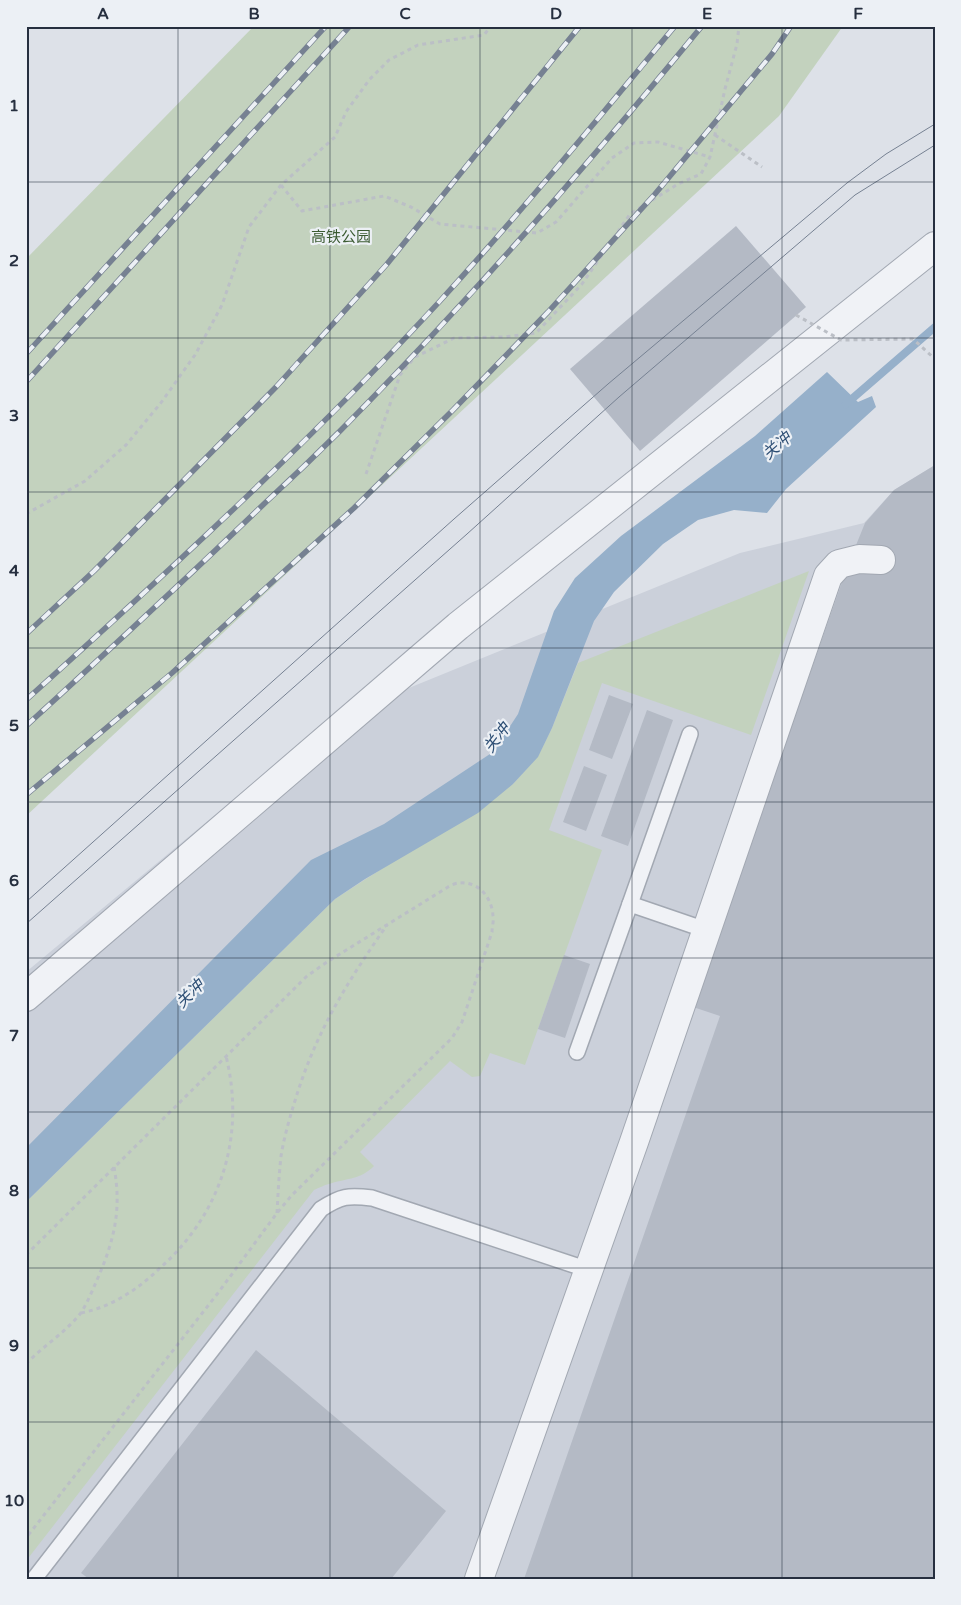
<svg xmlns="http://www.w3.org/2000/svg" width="961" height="1605" viewBox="0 0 961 1605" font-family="'Varela Round','Noto Sans SC',sans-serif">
<rect width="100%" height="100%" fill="#dde1e8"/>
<path fill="#cbd0da" d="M935,465V1579H26V972L328,721L740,553L864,523L894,490Z"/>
<g fill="#c3d2be">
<path d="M254,26H843L779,116L26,816V259Z"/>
<path d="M809,571L751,735L602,683L549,830L602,850L525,1065L490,1053L480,1076L472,1077L450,1061L360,1152L374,1166C360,1180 347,1178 329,1184C324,1185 319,1188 314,1190L26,1561V1202L335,899L513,784L538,756L552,728L578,663Z"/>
</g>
<path fill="#96b0ca" d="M827,372L858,402L872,396L876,407L786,489L767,513L734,510L698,520L663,544L614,592L594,621L552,728L538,757L513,784L478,813L365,879L335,899L26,1202V1148L311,860L384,824L493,752L518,714L554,611L575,578L621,536L755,436Z"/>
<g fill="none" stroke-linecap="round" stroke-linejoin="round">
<path stroke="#96b0ca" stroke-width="8" d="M846,404L935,327"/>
</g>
<g fill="#b4bac5">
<path d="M736,226L806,307L640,451L570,369Z"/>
<path d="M935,465V1579H524L720,1016L693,1007L848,565L865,523L894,490Z"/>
<path d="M609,695L633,704L612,759L589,750Z"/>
<path d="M647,710L673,720L628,846L601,836Z"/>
<path d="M584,766L607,775L586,831L563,822Z"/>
<path d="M564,955L590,964L565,1038L538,1029Z"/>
<path d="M256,1350L446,1511L391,1579H89L81,1573Z"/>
</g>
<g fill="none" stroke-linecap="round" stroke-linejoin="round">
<g stroke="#a2a8b2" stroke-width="18">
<g id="lane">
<path d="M690,734L630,904L706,930"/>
<path d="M577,1052L630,904"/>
<path d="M34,1579L321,1209C341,1196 348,1195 372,1198L589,1270"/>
</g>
</g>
<g stroke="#a2a8b2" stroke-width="30">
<g id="street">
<path d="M26,997L458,626L935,246"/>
<path d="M479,1579L634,1142L828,576L839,564L859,559L881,560"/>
</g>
</g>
<g stroke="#bbbfc6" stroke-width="3" stroke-dasharray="4 4" stroke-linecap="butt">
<path d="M715,135L762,167"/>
<path d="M281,185L302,211L384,196L411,207L440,224L537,233L556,222L612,158L634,143L658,142L710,157"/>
<path d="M366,474L400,375L415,357L454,338L504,337L536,333L582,284L630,214L678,184L701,174L710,157L725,89L737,44L739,26"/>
<path d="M26,514L85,481L126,445L160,404L195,355L222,305L249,227L281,185L335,137L346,112L369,80L389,60L418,45L484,35L491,26"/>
<path d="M277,1213C278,1194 279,1175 281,1156C284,1138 289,1120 294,1104C315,1033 346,984 387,925"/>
<path d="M26,1255L307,976L327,962L448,887C451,885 456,883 459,883C479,881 492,898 493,916C494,921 492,927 492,932L462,1022L452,1038L292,1195L277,1213L218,1293L26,1538"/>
<path d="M81,1313C111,1307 137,1290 159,1269C221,1214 246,1137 226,1056"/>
<path d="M26,1364C43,1346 65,1333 80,1314C87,1304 92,1291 97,1280C114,1241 122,1210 114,1167"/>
</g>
<use href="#lane" stroke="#f0f2f6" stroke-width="15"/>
<use href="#street" stroke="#f0f2f6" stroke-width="28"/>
<g stroke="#768192" stroke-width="1">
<path d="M26,902L454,519L608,384L847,183L886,154L935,124"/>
<path d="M26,924L467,534L619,397L855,195L935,145"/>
</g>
<g stroke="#768192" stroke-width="5.5">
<g id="rail">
<path d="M26,354L326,26"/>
<path d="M26,382L350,26"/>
<path d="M26,634L94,571L276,387L387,264L580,26"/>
<path d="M26,700C168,572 310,442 440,301C521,212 598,119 675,26"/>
<path d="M26,726C107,652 187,578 266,502C291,479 316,455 340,431C468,302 587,166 702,26"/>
<path d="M26,795L172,673L354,508L452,411L548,312L655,194L772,54L791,26"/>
</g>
</g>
<use href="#rail" stroke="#ecf0f5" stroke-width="4" stroke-dasharray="11" stroke-linecap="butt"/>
<path stroke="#bbbfc6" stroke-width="3" stroke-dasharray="4 4" stroke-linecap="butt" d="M796,315L841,340L913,339L935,359"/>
</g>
<path fill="none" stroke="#262f3f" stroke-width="1" stroke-opacity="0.55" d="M178,26V1579M330,26V1579M480,26V1579M632,26V1579M782,26V1579M26,182H935M26,338H935M26,492H935M26,648H935M26,802H935M26,958H935M26,1112H935M26,1268H935M26,1422H935"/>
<g text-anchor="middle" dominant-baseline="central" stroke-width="4.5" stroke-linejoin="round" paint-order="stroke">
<g font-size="15" fill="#3b5b32" stroke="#ecf0f5">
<text x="341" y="237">高铁公园</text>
</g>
<g font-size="16" font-style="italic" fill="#2e4f75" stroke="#ecf0f5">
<text transform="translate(777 446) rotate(-41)">关冲</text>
<text transform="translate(497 738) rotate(-53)">关冲</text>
<text transform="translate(190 994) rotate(-44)">关冲</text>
</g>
</g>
<rect width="961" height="1605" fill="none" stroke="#ecf0f5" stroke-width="55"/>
<rect x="28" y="28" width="906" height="1550" fill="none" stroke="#262f3f" stroke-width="2"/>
<g font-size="16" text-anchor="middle" font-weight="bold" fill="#262f3f">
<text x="103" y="19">A</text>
<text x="254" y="19">B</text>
<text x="405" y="19">C</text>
<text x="556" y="19">D</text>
<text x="707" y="19">E</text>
<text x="858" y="19">F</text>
<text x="14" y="111">1</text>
<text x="14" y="266">2</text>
<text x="14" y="421">3</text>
<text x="14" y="576">4</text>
<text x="14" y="731">5</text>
<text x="14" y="886">6</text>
<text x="14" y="1041">7</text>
<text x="14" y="1196">8</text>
<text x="14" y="1351">9</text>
<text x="14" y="1506">10</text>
</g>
</svg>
